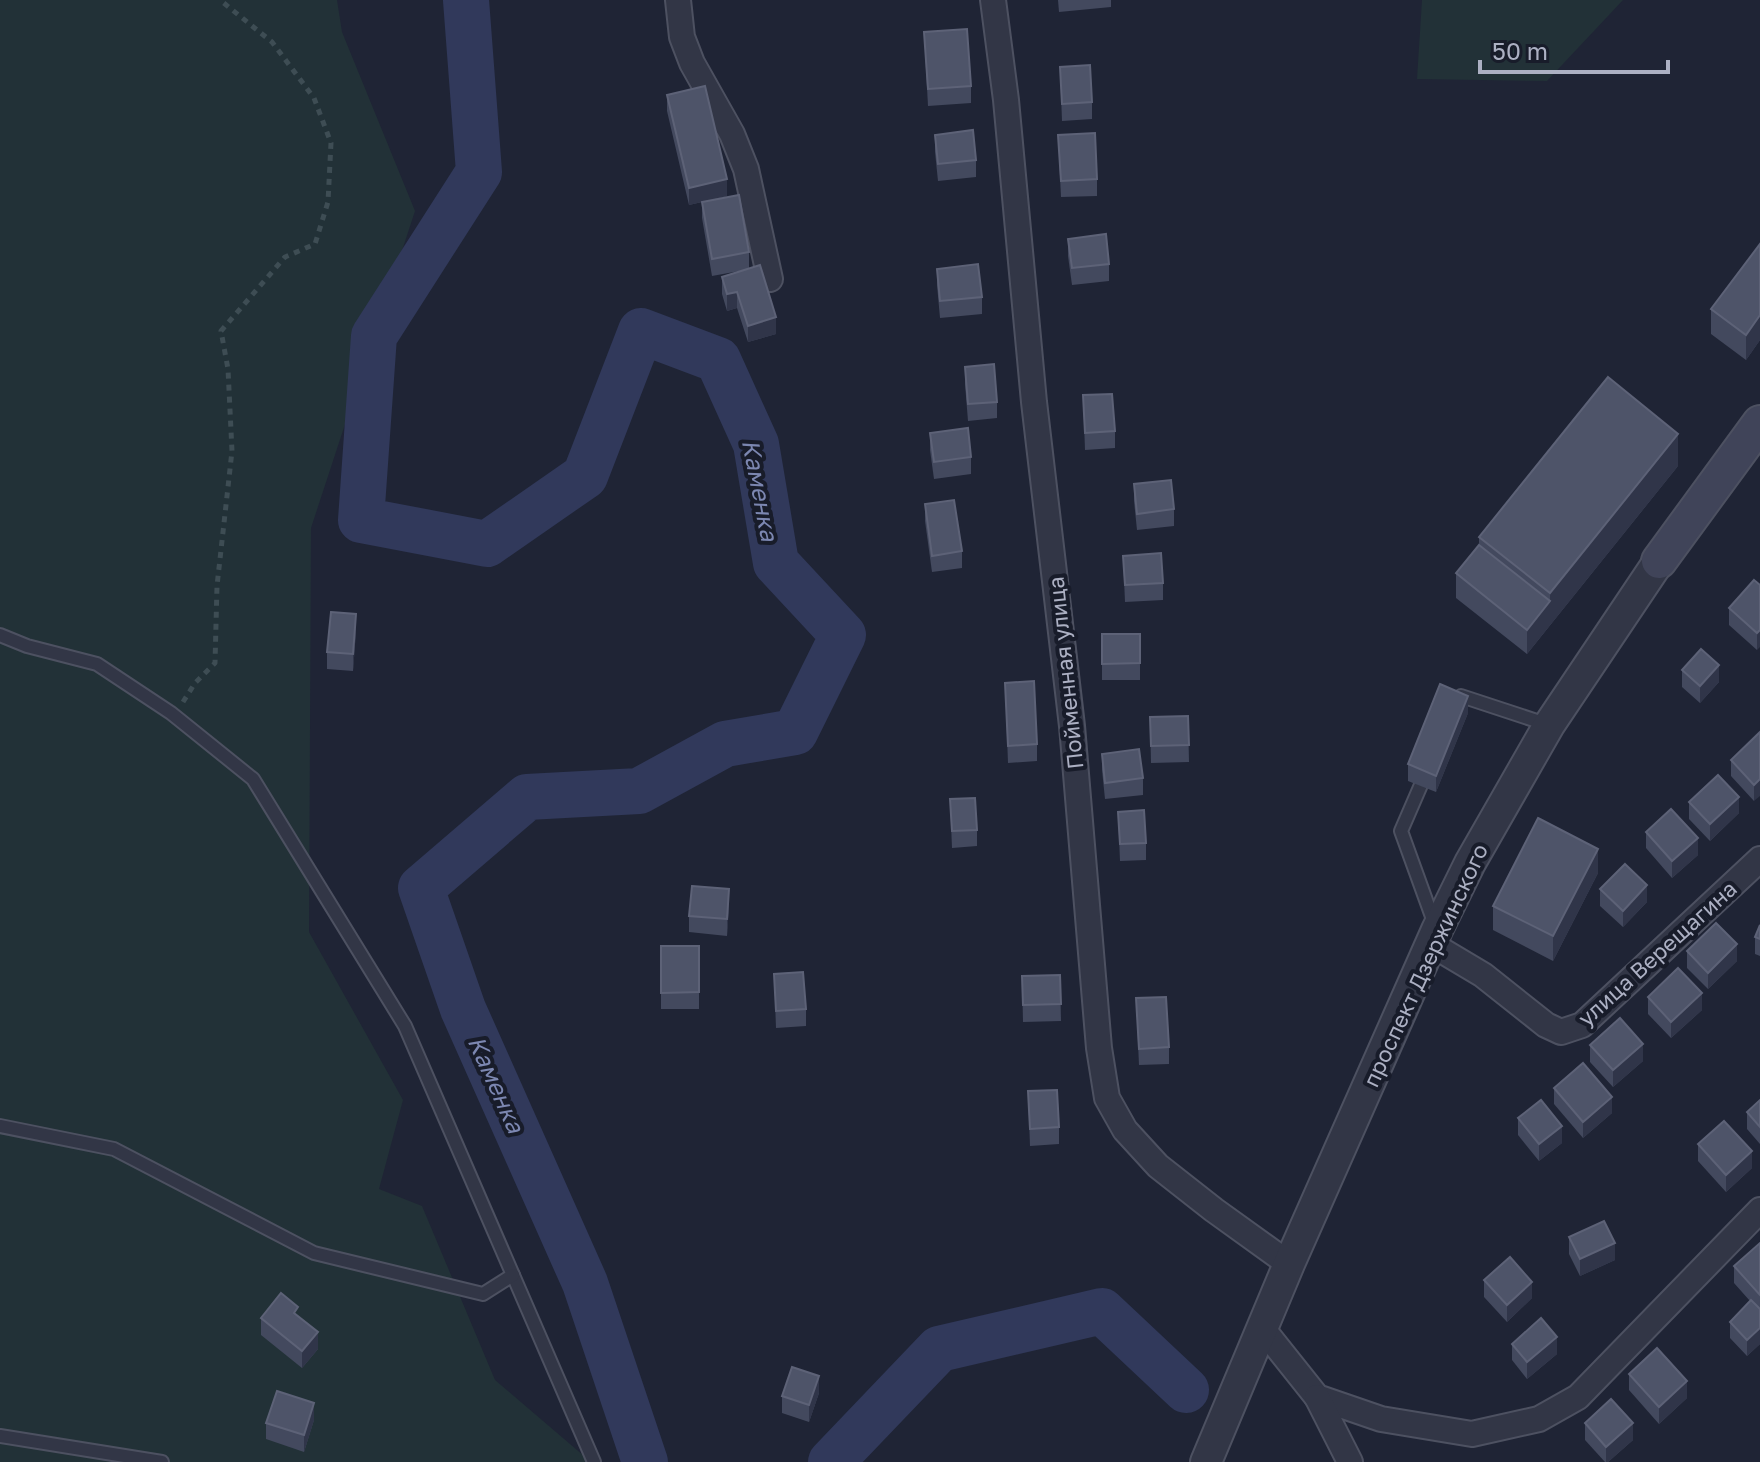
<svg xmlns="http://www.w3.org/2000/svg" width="1760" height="1462" viewBox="0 0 1760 1462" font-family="'Golos Text',sans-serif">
<rect width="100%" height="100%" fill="#1f2435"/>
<g fill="#223137">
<path d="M0,0H337L342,32L415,211L311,528L309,932L403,1100L379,1189L422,1206L495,1380L591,1462H0Z"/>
<path d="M1422,0H1623L1547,81L1417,79Z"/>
</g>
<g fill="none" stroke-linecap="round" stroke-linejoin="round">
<g stroke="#31395b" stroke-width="46">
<path d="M466,0L479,172L374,336L361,520L487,544L585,476L641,331L718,360L756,444L776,563L843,635L795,732L725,744L639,791L527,797L421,888L463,1009L585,1283L645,1462"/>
<path d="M831,1462L939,1349L1102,1311L1186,1390"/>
</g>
<g stroke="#4d5161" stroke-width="16">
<g id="service">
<path d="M0,635L27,646L97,664L171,713L253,779L405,1026L594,1462"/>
<path d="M1457,703L1461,696L1549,725"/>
<path d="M1427,771L1401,831L1435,925"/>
<path d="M0,1126L114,1149L314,1253L483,1294L513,1275"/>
<path d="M0,1436L162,1462"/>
</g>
</g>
<g stroke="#4d5161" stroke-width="28">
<g id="minor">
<path d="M678,0L682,37L692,63L732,134L746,169L770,279"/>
<path d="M993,0L1006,100L1034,402L1072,726L1099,1048L1107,1098L1125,1130L1158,1166L1214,1210L1289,1264"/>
<path d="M1431,944L1483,975L1546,1025L1561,1032L1582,1025L1760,859"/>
<path d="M1262,1328L1317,1397L1381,1419L1472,1434L1539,1419L1578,1397L1760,1210"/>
<path d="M1317,1397L1350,1462"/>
</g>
</g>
<g stroke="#4d5161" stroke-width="34">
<path id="tertiary" d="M1206,1462L1289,1264L1437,930L1470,863L1549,725L1659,561"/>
</g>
<g stroke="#4d5161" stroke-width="38">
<path id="secondary" d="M1659,561L1760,423"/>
</g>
<path stroke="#3e4d54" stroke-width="5" stroke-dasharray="6 6" stroke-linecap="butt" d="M183,702L195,683L215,663L217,586L232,451L228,369L221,331L285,257L315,244L328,202L331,143L314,98L272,42L220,0"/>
<use href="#service" stroke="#323646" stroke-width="12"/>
<use href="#minor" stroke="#323646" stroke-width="24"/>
<use href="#tertiary" stroke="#323646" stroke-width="30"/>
<use href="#secondary" stroke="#404459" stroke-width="34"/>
</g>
<g fill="#43495e">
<path d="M1058,0H1111V7L1059,12Z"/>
<path d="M924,32L971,86V103L928,106Z"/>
<path d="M1060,67L1092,102V119L1062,121Z"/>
<path d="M667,95L727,196L707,201L749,252V268L776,334L748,342L737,308L727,311L722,294V277L745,270L712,276L702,218V202L689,205L667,111Z"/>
<path d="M935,135L976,160V177L938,181L935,152Z"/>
<path d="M1058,135L1097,179V196L1061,197Z"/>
<path d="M1068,239L1109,264V281L1072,285L1068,256Z"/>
<path d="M1760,244V340L1746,360L1711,334V309Z"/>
<path d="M937,269L982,297V314L940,318L937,285Z"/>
<path d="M965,367L997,402V418L968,421L965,384Z"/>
<path d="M1083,395L1115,431V448L1085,450Z"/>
<path d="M930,433L971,457V474L934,479L930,450Z"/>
<path d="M1678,466L1527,654L1456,598V573L1479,545V537Z"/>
<path d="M1134,484L1174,509V526L1137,530L1134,501Z"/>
<path d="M925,504L962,551V568L932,572L925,521Z"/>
<path d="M1123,556L1163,583V600L1125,602Z"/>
<path d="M1760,585L1757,650L1729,625V608Z"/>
<path d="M356,631L353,671L327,669V652Z"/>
<rect x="1102" y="634" width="38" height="46"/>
<path d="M1682,670L1719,682L1700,703L1682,687Z"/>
<path d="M1005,683L1037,744V761L1008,763Z"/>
<path d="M1468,713L1436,792L1408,781V764Z"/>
<path d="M1188,716L1189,762L1151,763L1150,717Z"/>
<path d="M1760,732L1754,801L1731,776V760Z"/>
<path d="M1102,754L1143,778V795L1105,799L1102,770Z"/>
<path d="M950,799L977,830V846L952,848Z"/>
<path d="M1689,802L1739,813L1710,841L1689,819Z"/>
<path d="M1118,812L1146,843V860L1120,861Z"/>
<path d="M1646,832L1698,855L1672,878L1646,848Z"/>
<path d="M1598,873L1553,961L1493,930V906Z"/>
<path d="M1600,889L1647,902L1623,927L1600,906Z"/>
<path d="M729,906L727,936L689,932V916Z"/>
<path d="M1760,925V956L1755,954V937Z"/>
<rect x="661" y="946" width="38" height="63"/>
<path d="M1687,951L1737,961L1708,989L1687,968Z"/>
<path d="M774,974L806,1009V1026L776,1028Z"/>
<path d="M1060,975L1061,1021L1023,1022L1022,976Z"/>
<path d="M1648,997L1702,1010L1671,1038L1648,1014Z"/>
<path d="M1136,998L1169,1047V1064L1139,1065Z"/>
<path d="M1590,1045L1643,1061L1613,1087L1590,1062Z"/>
<path d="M1554,1088L1612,1113L1583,1138L1554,1104Z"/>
<path d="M1028,1091L1059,1127V1144L1030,1146Z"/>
<path d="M1760,1100V1144L1747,1129V1112Z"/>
<path d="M1518,1118L1562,1143L1539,1161L1518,1135Z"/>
<path d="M1698,1144L1752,1168L1726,1192L1698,1161Z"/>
<path d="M1569,1237L1615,1260L1580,1276L1569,1254Z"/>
<path d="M1760,1243V1344L1747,1356L1730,1338V1322L1750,1301L1734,1283V1266Z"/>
<path d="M1484,1280L1532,1298L1507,1322L1484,1297Z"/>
<path d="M261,1318L318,1349L302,1368L261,1335Z"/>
<path d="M1512,1344L1557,1354L1527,1379L1512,1360Z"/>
<path d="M1629,1374L1687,1398L1659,1424L1629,1390Z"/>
<path d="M819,1393L809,1422L782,1413V1396Z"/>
<path d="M314,1420L304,1452L266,1439V1423Z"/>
<path d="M1585,1423L1633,1440L1608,1462H1605L1585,1440Z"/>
</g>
<g fill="#303549">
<path d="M727,179V196L689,205V188Z"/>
<path d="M737,292V308L727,311V294Z"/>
<path d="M1760,315V340L1746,360V335Z"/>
<path d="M776,317V334L748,342V326Z"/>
<path d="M1678,434V466L1527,654V630L1550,601V593Z"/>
<path d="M356,614V631L353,671V654Z"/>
<path d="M1760,630V647L1757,650V633Z"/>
<path d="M1719,665V682L1700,703V686Z"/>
<path d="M1468,696V713L1436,792V776Z"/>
<path d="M1760,779V796L1754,801V785Z"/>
<path d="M1739,797V813L1710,841V824Z"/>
<path d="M1698,838V855L1672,878V861Z"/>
<path d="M1598,849V873L1553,961V936Z"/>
<path d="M1647,885V902L1623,927V911Z"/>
<path d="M729,889V906L727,936V919Z"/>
<path d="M1737,944V961L1708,989V973Z"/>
<path d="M1702,993V1010L1671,1038V1022Z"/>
<path d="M1643,1044V1061L1613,1087V1070Z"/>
<path d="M1612,1097V1113L1583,1138V1122Z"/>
<path d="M1562,1126V1143L1539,1161V1144Z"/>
<path d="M1752,1151V1168L1726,1192V1175Z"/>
<path d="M1615,1243V1260L1580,1276V1259Z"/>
<path d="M1532,1282V1298L1507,1322V1305Z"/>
<path d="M1760,1328V1344L1747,1356V1340Z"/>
<path d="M318,1332V1349L302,1368V1351Z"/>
<path d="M1557,1337V1354L1527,1379V1362Z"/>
<path d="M819,1376V1393L809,1422V1405Z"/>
<path d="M1687,1381V1398L1659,1424V1407Z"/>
<path d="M314,1403V1420L304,1452V1435Z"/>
<path d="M1633,1423V1440L1608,1462H1606V1447Z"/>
</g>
<g fill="#4e5469" stroke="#5d6277" stroke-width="2">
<path d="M967,29L971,86L928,89L924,32Z"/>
<path d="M1090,65L1092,102L1062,104L1060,67Z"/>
<path d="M705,86L727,179L689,188L667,95Z"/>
<path d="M973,130L976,160L938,164L935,135Z"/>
<path d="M1095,133L1097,179L1061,181L1058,135Z"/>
<path d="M739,195L749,252L712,259L702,202Z"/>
<path d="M1106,234L1109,264L1072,268L1068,239Z"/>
<path d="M1760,244V315L1746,335L1711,309Z"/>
<path d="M978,264L982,297L940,301L937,269Z"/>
<path d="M760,265L776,317L748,326L737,292L727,294L722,277Z"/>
<path d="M994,364L997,402L968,404L965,367Z"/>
<path d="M1608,377L1678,434L1550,593L1479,537Z"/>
<path d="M1112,394L1115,431L1085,433L1083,395Z"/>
<path d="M968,428L971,457L934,462L930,433Z"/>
<path d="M1171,480L1174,509L1137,514L1134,484Z"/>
<path d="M954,500L962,551L932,556L925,504Z"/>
<path d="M1479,545L1550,601L1527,630L1456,573Z"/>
<path d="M1161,553L1163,583L1125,585L1123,556Z"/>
<path d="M1754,580L1760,585V630L1757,633L1729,608Z"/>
<path d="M331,612L356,614L353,654L327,652Z"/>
<path d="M1102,634H1140V663L1102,664Z"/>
<path d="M1701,649L1719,665L1700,686L1682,670Z"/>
<path d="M1034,681L1037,744L1008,746L1005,683Z"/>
<path d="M1440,684L1468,696L1436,776L1408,764Z"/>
<path d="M1188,716L1189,745L1151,746L1150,717Z"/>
<path d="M1760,732V779L1754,785L1731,760Z"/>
<path d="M1139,749L1143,778L1105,783L1102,754Z"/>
<path d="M1718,775L1739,797L1710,824L1689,802Z"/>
<path d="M975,798L977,830L952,831L950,799Z"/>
<path d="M1671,809L1698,838L1672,861L1646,832Z"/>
<path d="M1144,810L1146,843L1120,844L1118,812Z"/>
<path d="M1538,818L1598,849L1553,936L1493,906Z"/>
<path d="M1625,864L1647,885L1623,911L1600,889Z"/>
<path d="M692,886L729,889L727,919L689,916Z"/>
<path d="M1716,923L1737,944L1708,973L1687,951Z"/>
<path d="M1760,925V939L1755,937Z"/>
<path d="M661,946H699V992L661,993Z"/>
<path d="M1678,968L1702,993L1671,1022L1648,997Z"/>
<path d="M803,972L806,1009L776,1011L774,974Z"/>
<path d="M1060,975L1061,1004L1023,1005L1022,976Z"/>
<path d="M1166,997L1169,1047L1139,1049L1136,998Z"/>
<path d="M1620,1018L1643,1044L1613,1070L1590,1045Z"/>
<path d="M1583,1063L1612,1097L1583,1122L1554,1088Z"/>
<path d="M1057,1090L1059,1127L1030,1129L1028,1091Z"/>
<path d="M1541,1100L1562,1126L1539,1144L1518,1118Z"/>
<path d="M1760,1100V1127L1747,1112Z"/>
<path d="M1724,1121L1752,1151L1726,1175L1698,1144Z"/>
<path d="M1604,1221L1615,1243L1580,1259L1569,1237Z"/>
<path d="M1760,1243V1295L1734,1266Z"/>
<path d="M1510,1257L1532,1282L1507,1305L1484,1280Z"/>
<path d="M281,1293L298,1307L294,1313L318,1332L302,1351L261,1318Z"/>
<path d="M1751,1300L1760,1309V1328L1747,1340L1730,1322Z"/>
<path d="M1541,1318L1557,1337L1527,1362L1512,1344Z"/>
<path d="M1657,1348L1687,1381L1659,1407L1629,1374Z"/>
<path d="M792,1367L819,1376L809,1405L782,1396Z"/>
<path d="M277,1391L314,1403L304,1435L266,1423Z"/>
<path d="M1611,1399L1633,1423L1606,1447L1585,1423Z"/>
</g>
<g text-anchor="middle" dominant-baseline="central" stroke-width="8" stroke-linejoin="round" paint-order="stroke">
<g font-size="22" fill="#acb0c3" stroke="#181c2a">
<text transform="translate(1065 673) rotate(-96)">Пойменная улица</text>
<text transform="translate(1657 953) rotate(-42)">улица Верещагина</text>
<text transform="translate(1425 965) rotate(-65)">проспект Дзержинского</text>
</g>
<g font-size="24" font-style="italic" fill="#7c87b1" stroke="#181c2a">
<text transform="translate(761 490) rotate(79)">Каменка</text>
<text transform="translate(497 1084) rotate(66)">Каменка</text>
</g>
</g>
<path d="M1480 60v12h188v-12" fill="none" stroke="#acb0c3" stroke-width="4"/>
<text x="1492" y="60" font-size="24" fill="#acb0c3" stroke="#181c2a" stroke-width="6" paint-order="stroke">50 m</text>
</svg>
